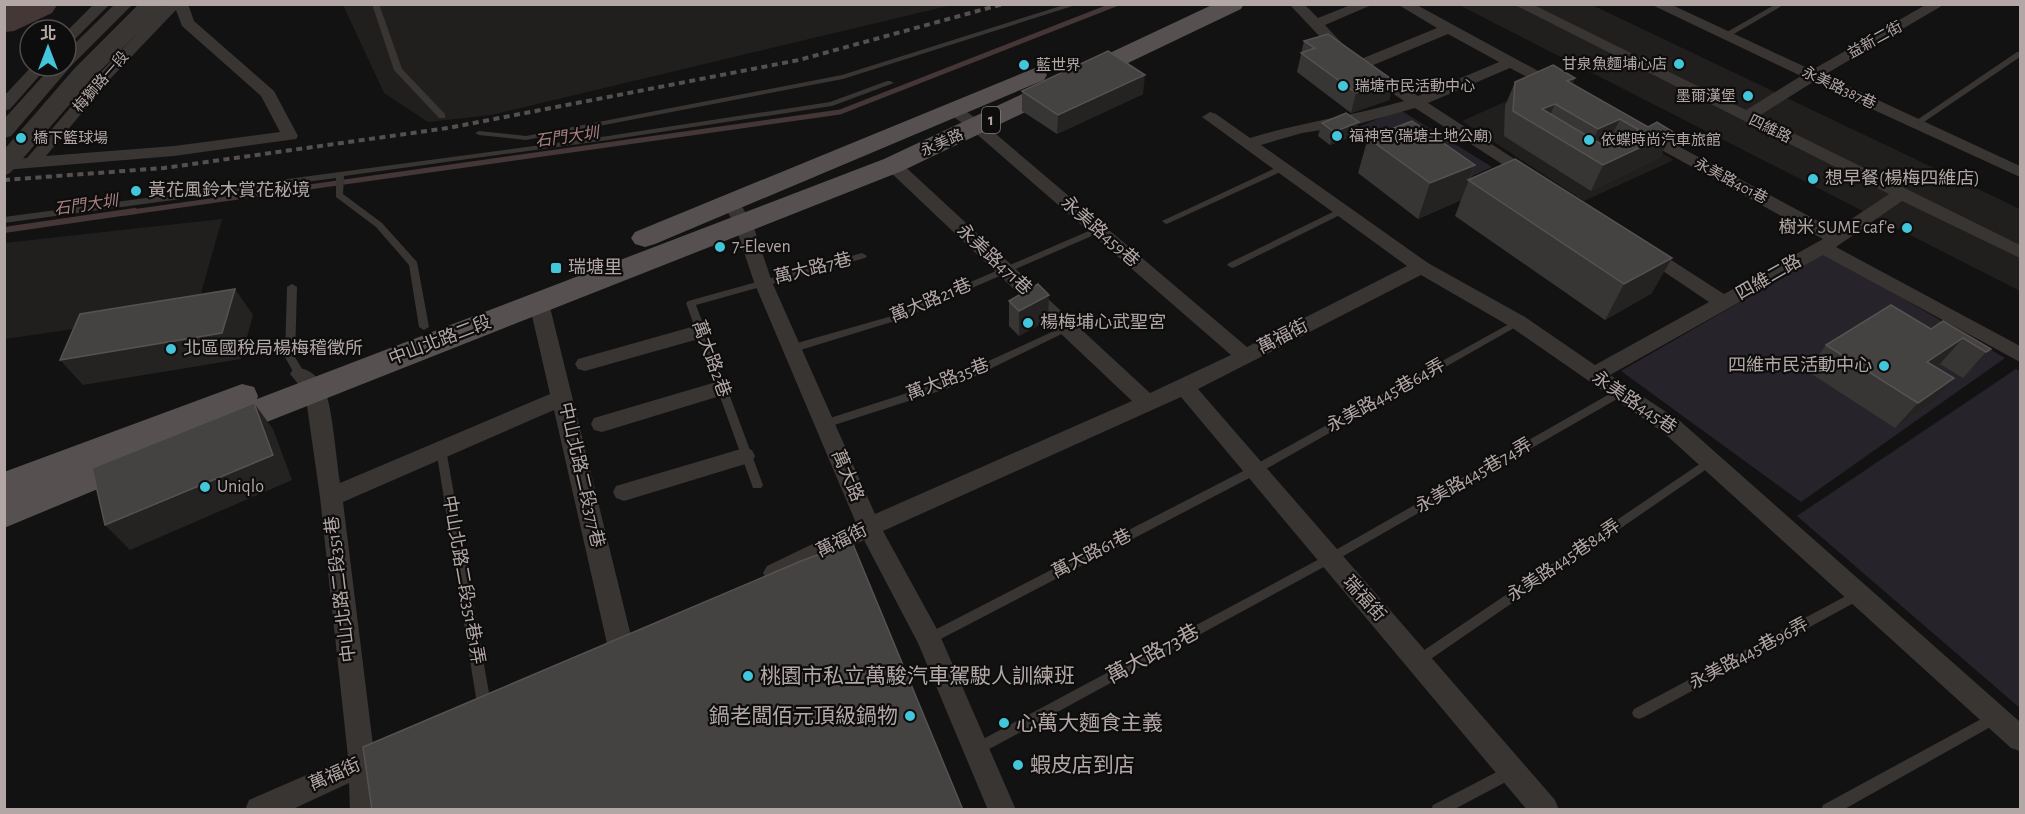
<svg xmlns="http://www.w3.org/2000/svg" width="2025" height="814" viewBox="0 0 2025 814" font-family="'Alegreya Sans','Noto Sans TC',sans-serif">
<rect width="100%" height="100%" fill="#131212"/>
<g fill="#201f1e">
<path d="M343,5H952L491,115L428,122L384,93Z"/>
<path d="M1459,5H1592L2020,209V291Z"/>
<path d="M1543,85L1674,160L1584,201L1462,121Z"/>
<path d="M222,219L196,311L5,339L4,243Z"/>
</g>
<g fill="#27232a">
<path d="M1400,110L1492,167L1466,179L1371,138L1358,127Z"/>
<path d="M1825,253L2005,358L1801,502L1621,371Z"/>
<path d="M2016,369L2020,371V708L1797,516Z"/>
</g>
<path fill="#453637" d="M4,5L5,4L57,5L52,13L14,31L5,32Z"/>
<g fill="none" stroke-linecap="round" stroke-linejoin="round">
<path stroke="#453637" stroke-width="5" d="M125,213L840,112L1116,4"/>
<path stroke="#453637" stroke-width="6" d="M4,230L135,211"/>
<path stroke="#403c3b" stroke-width="3" stroke-dasharray="2 4" stroke-linecap="butt" d="M4,196L7,195L4,199"/>
<g fill="#383533" fill-rule="evenodd">
<path d="M372,4H379L402,69L445,114V118H439L394,70Z"/>
<path d="M1067,4H1079L843,79L526,140L479,135L475,133L479,131L526,136L842,75Z"/>
<path d="M1776,4H1785L1727,38L1720,36Z"/>
<path d="M2017,52H2020V57L1918,126H1912L1911,124Z"/>
<path d="M887,81H890L894,83L832,106L608,140L344,176L343,194L382,223L417,262L429,327L424,330L419,327L409,265L376,227L336,197V178L4,223V217L608,136L830,102Z"/>
<path d="M1282,165L1285,166V170L1169,223L1166,224L1162,221Z"/>
<path d="M1341,208L1345,211L1344,213L1235,267L1232,268L1227,265L1229,263Z"/>
<path d="M1098,227L1101,228L1102,230L1101,232L898,320L794,352L789,348L790,345L892,316Z"/>
<path d="M862,253L867,256L865,258L696,305L763,485L761,488H753L686,303L688,301Z"/>
<path d="M292,284L297,287L295,357L305,374L300,378L296,377L285,357L287,287Z"/>
<path d="M1518,319L1521,320L1523,322L1521,324L1259,473L933,643L929,645L925,643L923,639L925,635L1251,467Z"/>
<path d="M1067,325L1072,328L1070,330L955,386L825,428L821,427L820,424L821,421L947,380Z"/>
<path d="M1620,388L1624,389L1625,392L1624,395L1333,562L982,753L977,755L972,753L970,749L972,745L1325,556Z"/>
<path d="M441,445L445,446L446,449L492,710L490,714L485,716L480,714L478,710L436,449L437,446Z"/>
<path d="M1710,457L1714,458L1715,461L1714,464L1422,665L1418,667L1414,665L1412,661L1414,657Z"/>
<path d="M1859,589L1863,590L1865,594L1863,598L1644,717L1639,719L1634,717L1632,713L1634,709Z"/>
<path d="M1996,711L2001,713L2003,717L2001,721L1843,810H1821L1823,805Z"/>
<path d="M1512,764L1517,766L1519,771L1517,776L1453,810H1431L1433,805Z"/>
</g>
<g fill="#383533" fill-rule="evenodd">
<path d="M94,4H110L71,43L66,44V32Z"/>
<path d="M165,4H188L194,21L274,91L298,136L296,139L174,156L4,170V160L27,158L100,73ZM176,10L182,26L261,96L280,132L174,146L46,156L110,79Z"/>
<path d="M1289,4H1304L1318,18L1353,4H1374L1325,25L1350,52L1361,59L1437,28L1397,4H1415L1562,84L1565,87L1562,90H1552L1510,68L1428,103L1536,173L1539,177L1530,182L1415,108L1355,125L1302,133L1261,145L1428,263L1525,317L1595,365L1709,302L1639,255L1636,251L1639,247H1651L1724,294L1823,239L1636,136L1634,133L1636,130H1648L1835,230L1889,194L1513,4H1532L1746,110L1801,76L1650,4H1670L1812,70L1927,4H1945L1824,75L2020,166V177L1813,82L1759,116L2020,245V258L1902,201L1836,247L2020,346V362L1823,255L1610,375L1680,421L2020,722V751L2011,748L1664,433L1511,327L1421,275L1198,389L1555,800L1559,810H1527L1181,397L883,531L938,631L1016,810H988L918,643L864,540L775,583L767,580L763,573L767,566L856,523L754,282L735,225L723,204L726,200H738L753,225L772,282L875,514L1132,401L887,169L885,165L887,161H899L1150,393L1231,355L972,130L948,113L946,110L948,107H960L984,124L1247,347L1407,266L1202,117L1210,112L1216,114L1250,138C1301,122 1353,116 1404,101L1340,58ZM1448,34L1499,62L1418,96L1371,66Z"/>
<path d="M32,66H48L10,109L4,111V96Z"/>
<path d="M539,296L546,298L549,303L634,648L630,656L621,659L612,656L608,648L554,410L343,502L373,745L390,738L399,742L403,751L399,760L376,771L378,810H350L349,783L291,810H245L249,800L348,757L320,497L305,392L290,374L293,369C306,365 320,377 325,390C333,412 336,458 340,483L550,394L529,303L532,298Z"/>
<path d="M702,324L709,326L712,331L709,336L585,371L578,369L575,364L578,359Z"/>
<path d="M723,380L730,383L733,388L730,393L602,432L594,430L591,424L594,418Z"/>
<path d="M744,448L752,450L755,456L752,462L624,501L616,498L613,492L616,486Z"/>
</g>
<path fill="#383533" fill-rule="evenodd" d="M115,4H133L71,66L11,136L4,138V119L52,66H66V52Z"/>
<g fill="#565150" fill-rule="evenodd">
<path d="M1214,4H1244L1241,9L902,171L231,436L219,440L207,436L202,427L204,424L140,449L146,451L151,460L146,469L4,528V472L242,384L254,387L258,396L257,399L884,159Z"/>
<path d="M1035,68L1044,70L1047,75L1044,80L655,244L645,247L635,244L631,238L635,232Z"/>
</g>
<path stroke="#54504f" stroke-width="4" stroke-dasharray="6 4.5" stroke-linecap="butt" d="M4,180L164,168L448,128L799,60L1003,4"/>
<path stroke="#383533" stroke-width="20" d="M4,165L82,75L153,4"/>
</g>
<g fill="#383635">
<path d="M1304,41L1394,81L1389,100L1351,113L1297,72Z"/>
<path d="M1575,78L1572,84L1648,127L1673,132L1660,157L1591,191L1504,136L1505,106L1515,82Z"/>
<path d="M1022,91L1143,94L1057,134L1022,111Z"/>
<path d="M1322,123L1355,135L1330,145L1318,136Z"/>
<path d="M1368,138L1475,165L1470,180L1652,293L1605,320L1455,216L1461,200L1418,219L1358,173Z"/>
<path d="M1009,301L1048,320L1019,336L1009,326Z"/>
<path d="M1943,321L1991,349L1967,374L1963,378L1940,364L1935,367L1931,404L1895,428L1807,371L1826,345L1931,329Z"/>
</g>
<g fill="#242322">
<path d="M1145,75L1143,94L1057,134L1058,115Z"/>
<path d="M1575,78L1564,102L1556,106L1567,81Z"/>
<path d="M1394,81L1389,100L1351,113L1356,93Z"/>
<path d="M1555,104L1544,129L1542,109Z"/>
<path d="M1620,119L1608,144L1587,155L1598,129Z"/>
<path d="M1359,122L1355,135L1330,145L1334,132Z"/>
<path d="M1673,132L1660,157L1591,191L1603,165Z"/>
<path d="M1475,165L1461,200L1418,219L1430,183Z"/>
<path d="M1672,258L1652,293L1605,320L1624,284Z"/>
<path d="M235,289L253,315L241,359L83,385L60,360Z"/>
<path d="M1049,295L1048,320L1019,336V311Z"/>
<path d="M1963,338L1940,364L1905,387L1927,362Z"/>
<path d="M1991,349L1967,374L1963,378L1986,352Z"/>
<path d="M1954,378L1931,404L1895,428L1918,403Z"/>
<path d="M254,403L273,429L292,480L130,550L105,525Z"/>
</g>
<g fill="#454341" stroke="#565251" stroke-width="1.5" fill-rule="evenodd">
<path d="M1328,34L1394,81L1356,93L1301,53L1315,48L1304,41Z"/>
<path d="M1108,51L1145,75L1058,115L1022,91Z"/>
<path d="M1553,65L1575,78L1567,81L1648,127L1657,122L1673,132L1603,165L1513,111L1515,82ZM1555,104L1598,129L1620,119L1639,130L1604,146L1542,109Z"/>
<path d="M1346,113L1359,122L1334,132L1322,123Z"/>
<path d="M1412,121L1475,165L1430,183L1368,138Z"/>
<path d="M1515,159L1672,258L1624,284L1468,180Z"/>
<path d="M1038,284L1049,295L1019,311L1009,301Z"/>
<path d="M235,289L222,333L60,360L80,314Z"/>
<path d="M1891,305L1931,329L1943,321L1991,349L1986,352L1963,338L1927,362L1954,378L1918,403L1826,345Z"/>
<path d="M254,403L273,455L105,525L92,468Z"/>
<path d="M852,542L963,810H372L363,747L801,561Z"/>
</g>
<g fill="#43c5da" stroke="#0e0d0d" stroke-width="2">
<circle cx="1679" cy="64" r="6"/>
<circle cx="1024" cy="65" r="6"/>
<circle cx="1343" cy="86" r="6"/>
<circle cx="1748" cy="96" r="6"/>
<circle cx="1337" cy="136" r="6"/>
<circle cx="21" cy="138" r="6"/>
<circle cx="1589" cy="140" r="6"/>
<circle cx="1813" cy="179" r="6"/>
<circle cx="136" cy="191" r="6"/>
<circle cx="1907" cy="228" r="6"/>
<circle cx="720" cy="247" r="6"/>
<rect x="550" y="262" width="12" height="12" rx="3"/>
<circle cx="1028" cy="323" r="6"/>
<circle cx="171" cy="349" r="6"/>
<circle cx="1884" cy="366" r="6"/>
<circle cx="205" cy="487" r="6"/>
<circle cx="748" cy="676" r="6"/>
<circle cx="910" cy="716" r="6"/>
<circle cx="1004" cy="723" r="6"/>
<circle cx="1018" cy="765" r="6"/>
</g>
<g text-anchor="middle" dominant-baseline="central" stroke-width="4.5" stroke-linejoin="round" paint-order="stroke">
<g font-size="15" fill="#b2a7a5" stroke="#0e0d0d">
<text transform="translate(1875 40) rotate(-29)">益新二街</text>
<text transform="translate(101 82) rotate(-49)">梅獅路一段</text>
<text transform="translate(1839 88) rotate(25)">永美路387巷</text>
<text transform="translate(1770 129) rotate(26)">四維路</text>
<text transform="translate(942 143) rotate(-24)">永美路</text>
<text transform="translate(1731 181) rotate(28)">永美路401巷</text>
</g>
<g font-size="15" fill="#b2a7a5" stroke="#0e0d0d" text-anchor="start">
<text x="1667" y="64" text-anchor="end">甘泉魚麵埔心店</text>
<text x="1036" y="65">藍世界</text>
<text x="1355" y="86">瑞塘市民活動中心</text>
<text x="1736" y="96" text-anchor="end">墨爾漢堡</text>
<text x="1349" y="136">福神宮(瑞塘土地公廟)</text>
<text x="33" y="138">橋下籃球場</text>
<text x="1601" y="140">依蝶時尚汽車旅館</text>
</g>
<rect fill="#0e0d0d" stroke="#817977" stroke-width="1.5" x="982" y="107" width="18" height="26" rx="4.5"/>
<g font-size="16" font-weight="bold" fill="#b2a7a5">
<text x="991" y="120">1</text>
</g>
<g font-size="16" font-style="italic" fill="#a98082" stroke="#0e0d0d">
<text transform="translate(567 137) rotate(-8)">石門大圳</text>
<text transform="translate(86 205) rotate(-8)">石門大圳</text>
</g>
<g font-size="18" fill="#b2a7a5" stroke="#0e0d0d" text-anchor="start">
<text x="1825" y="179">想早餐(楊梅四維店)</text>
<text x="148" y="191">黃花風鈴木賞花秘境</text>
<text x="1895" y="228" text-anchor="end">樹米 SUME caf'e</text>
<text x="732" y="247">7-Eleven</text>
<text x="568" y="268">瑞塘里</text>
<text x="1040" y="323">楊梅埔心武聖宮</text>
<text x="183" y="349">北區國稅局楊梅稽徵所</text>
<text x="1872" y="366" text-anchor="end">四維市民活動中心</text>
<text x="217" y="487">Uniqlo</text>
</g>
<g font-size="18" fill="#b2a7a5" stroke="#0e0d0d">
<text transform="translate(1100 232) rotate(41)">永美路459巷</text>
<text transform="translate(994 260) rotate(43)">永美路471巷</text>
<text transform="translate(813 269) rotate(-14)">萬大路7巷</text>
<text transform="translate(1769 278) rotate(-30)">四維二路</text>
<text transform="translate(931 301) rotate(-23)">萬大路21巷</text>
<text transform="translate(1283 337) rotate(-27)">萬福街</text>
<text transform="translate(440 341) rotate(-21)">中山北路二段</text>
<text transform="translate(711 359) rotate(70)">萬大路2巷</text>
<text transform="translate(948 380) rotate(-21)">萬大路35巷</text>
<text transform="translate(1386 396) rotate(-29)">永美路445巷64弄</text>
<text transform="translate(1634 403) rotate(34)">永美路445巷</text>
<text transform="translate(581 475) rotate(77)">中山北路二段377巷</text>
<text transform="translate(847 476) rotate(67)">萬大路</text>
<text transform="translate(1474 476) rotate(-30)">永美路445巷74弄</text>
<text transform="translate(842 541) rotate(-26)">萬福街</text>
<text transform="translate(1092 554) rotate(-27)">萬大路61巷</text>
<text transform="translate(1564 561) rotate(-34)">永美路445巷84弄</text>
<text transform="translate(463 580) rotate(80)">中山北路二段351巷1弄</text>
<text transform="translate(341 589) rotate(-97)">中山北路二段351巷</text>
<text transform="translate(1364 599) rotate(48)">瑞福街</text>
<text transform="translate(1749 654) rotate(-28)">永美路445巷96弄</text>
<text transform="translate(335 775) rotate(-24)">萬福街</text>
</g>
<g font-size="21" fill="#b2a7a5" stroke="#0e0d0d">
<text transform="translate(1153 654) rotate(-28)">萬大路73巷</text>
</g>
<g font-size="21" fill="#b2a7a5" stroke="#0e0d0d" text-anchor="start">
<text x="760" y="676">桃園市私立萬駿汽車駕駛人訓練班</text>
<text x="898" y="716" text-anchor="end">鍋老闆佰元頂級鍋物</text>
<text x="1016" y="723">心萬大麵食主義</text>
<text x="1030" y="765">蝦皮店到店</text>
</g>
</g>
<rect width="2025" height="814" fill="none" stroke="#b2a7a5" stroke-width="12"/>
<g transform="translate(48 48)"><circle r="28" fill="#0e0d0d" stroke="#504b4a" stroke-width="1.5"/>
<path d="M0-4.5L10 22L0 15L-10 22Z" fill="#43c5da"/>
<text y="-9" font-size="16" font-weight="bold" text-anchor="middle" fill="#b2a7a5">北</text>
</g>
</svg>
